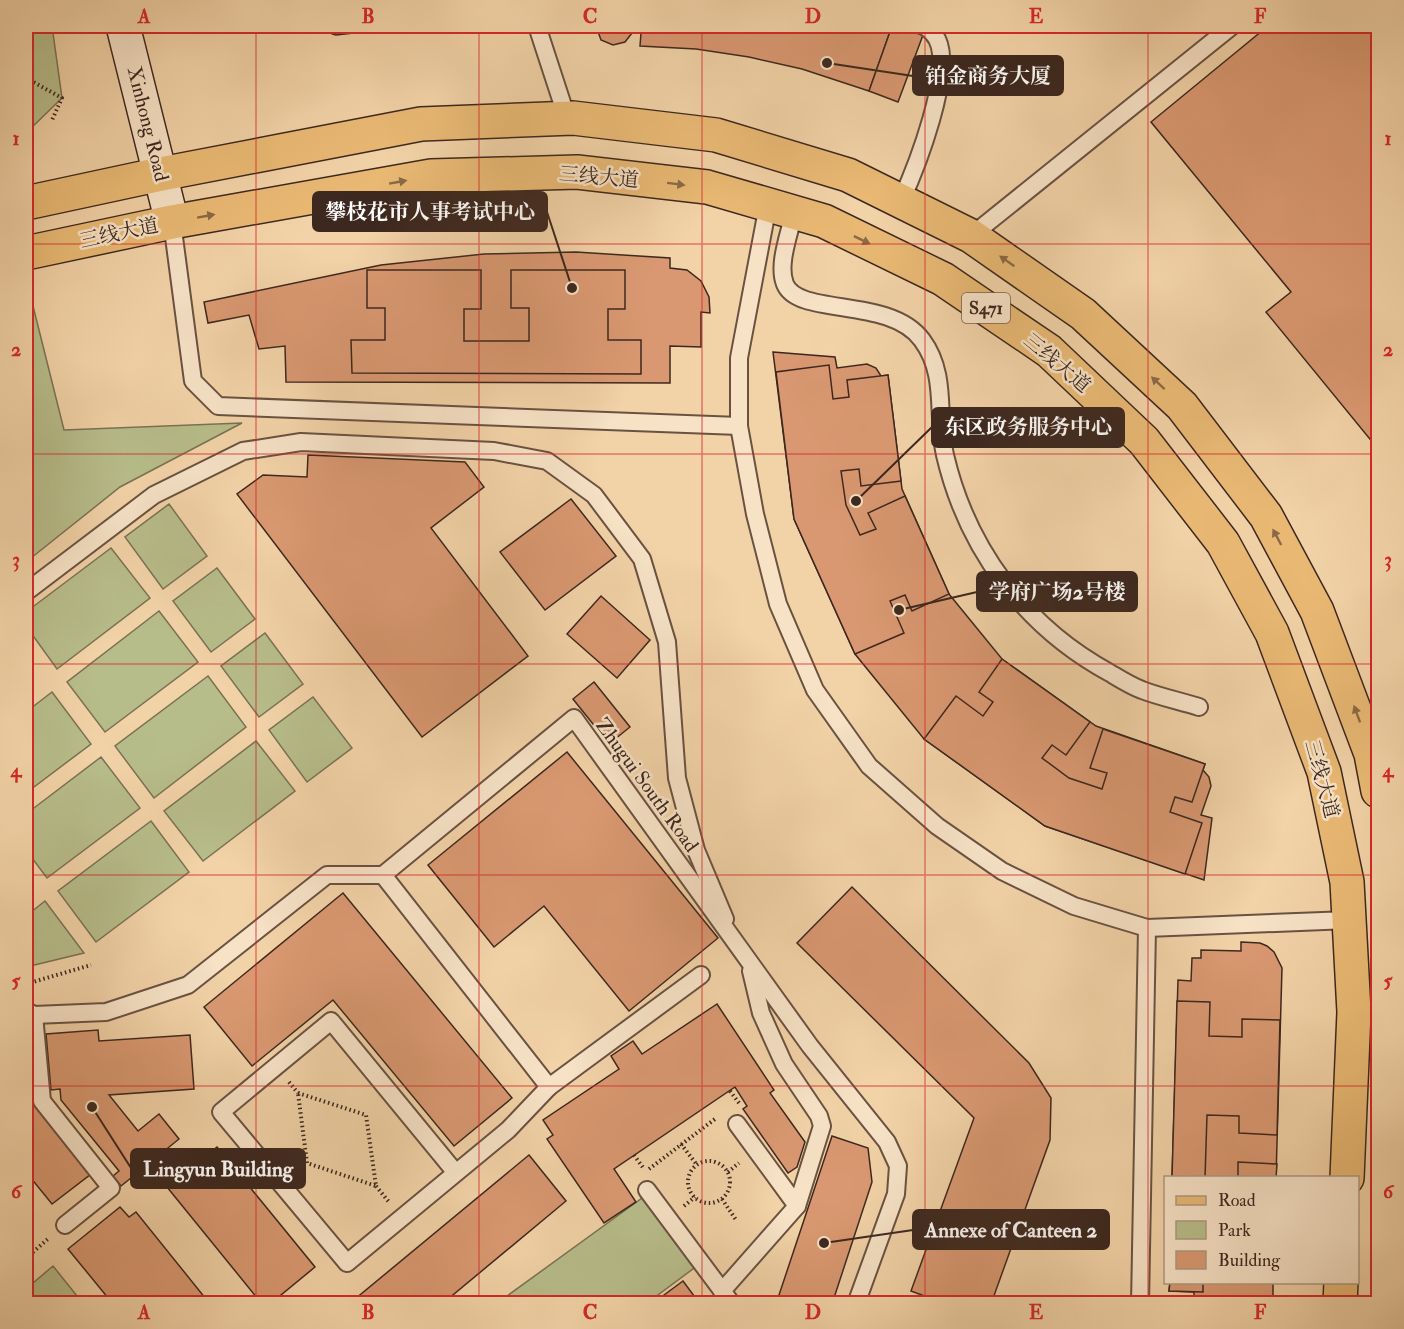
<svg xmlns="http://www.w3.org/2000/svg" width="1404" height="1329" viewBox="0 0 1404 1329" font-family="'IM FELL Double Pica','Noto Serif SC',serif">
<rect width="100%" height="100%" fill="#f2d2a7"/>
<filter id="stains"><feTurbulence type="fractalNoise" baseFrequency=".00333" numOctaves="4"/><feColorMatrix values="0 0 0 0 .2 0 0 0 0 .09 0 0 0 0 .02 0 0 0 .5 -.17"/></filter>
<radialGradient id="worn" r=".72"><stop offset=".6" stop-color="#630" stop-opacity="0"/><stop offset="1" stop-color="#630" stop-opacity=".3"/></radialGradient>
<g fill="#b7bd8a" stroke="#7a7254" stroke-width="1.5">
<path d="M26,26H52L62,98L26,133Z"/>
<path d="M32,302L64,430L242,423L120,487L26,562V304Z"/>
<path d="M169,504L207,556L163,589L125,537Z"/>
<path d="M111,548L150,598L57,669L26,626V612Z"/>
<path d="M217,568L255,619L211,652L173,601Z"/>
<path d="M159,611L198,662L105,732L67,682Z"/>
<path d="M265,633L303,684L259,717L221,666Z"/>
<path d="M208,676L246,727L154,798L115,746Z"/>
<path d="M52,692L91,744L26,793V712Z"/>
<path d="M313,697L352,748L307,782L269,730Z"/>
<path d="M256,741L295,791L203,861L164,811Z"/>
<path d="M101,757L140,808L47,878L26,850V814Z"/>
<path d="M151,821L189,872L96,942L58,891Z"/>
<path d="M45,901L84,953L26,967V916Z"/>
<path d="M649,1193L701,1263L647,1303L496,1304Z"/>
<path d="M53,1266L81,1301L78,1304L26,1303V1289Z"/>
</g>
<g fill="#d99871" stroke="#3d281f" stroke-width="1.5">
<path d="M241,26L285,27L295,26L262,32Z"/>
<path d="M330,26H385L372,31L336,35L332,34Z"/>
<path d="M596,26H892L869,91L802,69L749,57L696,49L640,46L641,33H632L625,42L613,45L601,40Z"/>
<path d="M892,26L923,35L898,102L869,91Z"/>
<path d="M1268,26H1378V449L1266,312L1291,292L1151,122Z"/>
<path d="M576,252L670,258V268L687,270L701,281L709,297L710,313L701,312V347L670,346V383L286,382L285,346L259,349L249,315L208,323L204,302L381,265L484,254Z"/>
<path d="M367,270H481V309H464V341H529V308H511V270H625V309H608V340H641V374L352,373L351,340H385V308H367Z"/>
<path d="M773,352L835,357L837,368L867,364L876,368L881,376L888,375L902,489L949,594L1002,659L1096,726L1205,764L1203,770L1209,777L1211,786L1201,815L1212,818L1204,880L1045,826L924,739L855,654L794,519Z"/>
<path d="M829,365L833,399L849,397L847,380L888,375L901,481L861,486L859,469L841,471L846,505L860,535L876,529L868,513L905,496L949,594L912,611L905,595L890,601L904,633L855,654L794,519L776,372Z"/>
<path d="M308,455L465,462L484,487L431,528L528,656L422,737L237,494L263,475L307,477Z"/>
<path d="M571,499L616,556L545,610L500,552Z"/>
<path d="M601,596L650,640L617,678L567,634Z"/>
<path d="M1002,659L1090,722L1066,755L1052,745L1042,758L1069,778L1102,789L1107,773L1090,768L1103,729L1205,764L1192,802L1175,797L1170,812L1202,823L1185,874L1045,826L924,739L956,696L983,716L993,702L979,692Z"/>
<path d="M594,682L630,727L609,744L573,699Z"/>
<path d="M567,752L718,938L629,1011L544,906L494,947L428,865Z"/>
<path d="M852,887L1029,1063L1051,1098L1050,1140L991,1304H946L911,1291L974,1118L797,943Z"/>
<path d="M343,893L512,1098L454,1146L333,1000L252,1066L204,1007Z"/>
<path d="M1241,942L1260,943L1267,946L1274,952L1282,968L1276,1178H1172L1178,980L1191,981L1192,958H1201V950L1241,951Z"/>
<path d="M1177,1001L1210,1002L1209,1036L1242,1037V1019L1280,1020L1277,1135L1239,1133V1116L1207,1115L1205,1178H1172Z"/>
<path d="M717,1004L774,1090L770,1093L805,1142L797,1167L788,1173L743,1109L747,1106L735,1087L614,1169L636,1202L604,1223L547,1139L553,1135L543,1120L619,1069L611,1056L633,1041L642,1054Z"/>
<path d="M98,1030L99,1041L190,1035L194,1089L109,1095L138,1131L159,1114L179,1139L121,1186L113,1176L119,1171L61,1100L60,1089L51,1090L46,1034Z"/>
<path d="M26,1092L91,1174L52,1204L26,1172Z"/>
<path d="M832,1136L868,1148L872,1182L832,1304H776Z"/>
<path d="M217,1147L315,1267L270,1304H262L167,1187Z"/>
<path d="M529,1155L566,1201L442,1304H349Z"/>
<path d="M1238,1162L1277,1164L1276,1178H1238Z"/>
<path d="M120,1207L129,1217L136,1212L210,1304H113L68,1249Z"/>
<path d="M683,1281L700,1304H652Z"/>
<path d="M1170,1282H1273V1304H1194V1292L1169,1291Z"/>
<path d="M1170,1282H1203V1292L1169,1291Z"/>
</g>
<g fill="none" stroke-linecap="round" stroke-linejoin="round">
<g stroke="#6a5241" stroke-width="20">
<g id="service">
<path d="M537,26L567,118"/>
<path d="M901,201C916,168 954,72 937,39C934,34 929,29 924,26"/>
<path d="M768,205L739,358V426L755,514L778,604L815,690L869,766L937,826L1002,871L1074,906L1147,928L1349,920"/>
<path d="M794,212C790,233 777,264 785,284C798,317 890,296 922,340C948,375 936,416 945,455C967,549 1025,627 1110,673C1120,679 1131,686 1142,690C1160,697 1180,701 1199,707"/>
<path d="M172,222L193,381L218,406L739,426"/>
<path d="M971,236L1232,26"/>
<path d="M26,592L154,495L243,451L301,442L494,451L547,461L594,495L642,559L667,642L677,778L696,850L725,919"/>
<path d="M383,875L549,1087L701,975"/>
<path d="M26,1011L34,1015L106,1012L188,985L327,875H383L574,718L810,1046L887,1142L898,1166L896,1194L856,1304"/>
<path d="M34,1015L42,1101L111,1188L65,1225"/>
<path d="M737,1124L797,1206"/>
<path d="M456,1173L331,1021L221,1112L347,1263L508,1130L549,1087"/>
<path d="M647,1190L732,1304"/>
<path d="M722,1291L797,1206L822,1126L819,1116L784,1064L761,1013L751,971"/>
<path d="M1140,1304L1147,928"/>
</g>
</g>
<g stroke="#3d281f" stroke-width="36">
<path id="secondary" d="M123,26L172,222"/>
</g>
<g stroke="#3d281f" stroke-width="36">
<g id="primary">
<path d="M26,203L161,174L421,124L573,118L716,135L848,175L971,236L1083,314L1182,406L1266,516L1317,611L1371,754L1378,791"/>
<path d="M26,253L172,222L431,176L577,172L707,187L824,221L943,279L1049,351L1144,441L1223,543L1272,633L1324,772L1347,882L1354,1012L1347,1178"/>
<path d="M1340,1304L1341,1282"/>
</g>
</g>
<g stroke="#3d281f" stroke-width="4" stroke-dasharray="1.5 3" stroke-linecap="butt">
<path d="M26,78L62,98L52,120"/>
<path d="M26,984L91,965"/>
<path d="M289,1082L298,1093"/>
<path d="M730,1091L739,1103"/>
<path d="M298,1093L366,1115L376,1186L307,1163Z"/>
<path d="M681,1144L697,1165"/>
<path d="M634,1155L644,1169"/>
<circle cx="709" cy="1182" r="21"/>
<path d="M649,1169L715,1119"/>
<path d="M728,1172L739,1163"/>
<path d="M376,1186L389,1202"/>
<path d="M722,1199L736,1220"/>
<path d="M684,1206L695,1197"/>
<path d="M26,1258L48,1239"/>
</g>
<use href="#service" stroke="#f7e2c6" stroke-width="16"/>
<use href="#secondary" stroke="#f7e2c6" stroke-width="33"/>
<use href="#primary" stroke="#e9b974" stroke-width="33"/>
</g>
<defs><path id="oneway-solid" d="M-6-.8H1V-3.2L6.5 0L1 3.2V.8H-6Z" transform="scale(1.5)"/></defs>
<g fill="#8a6945">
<use href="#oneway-solid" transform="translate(398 182) rotate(-10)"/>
<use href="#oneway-solid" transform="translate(676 184) rotate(7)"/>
<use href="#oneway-solid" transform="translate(206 216) rotate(-10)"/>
<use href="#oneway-solid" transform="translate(862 240) rotate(26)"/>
<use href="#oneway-solid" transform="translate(1007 261) rotate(-145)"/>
<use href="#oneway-solid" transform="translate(1158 383) rotate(-137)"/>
<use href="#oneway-solid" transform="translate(1277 537) rotate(-118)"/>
<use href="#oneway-solid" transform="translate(1357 714) rotate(-110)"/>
</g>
<path fill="none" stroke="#d62828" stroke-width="1.5" stroke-opacity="0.55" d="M256,26V1304M479,26V1304M702,26V1304M925,26V1304M1148,26V1304M26,244H1378M26,454H1378M26,664H1378M26,875H1378M26,1086H1378"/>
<g text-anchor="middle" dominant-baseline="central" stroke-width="5" stroke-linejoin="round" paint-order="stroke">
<rect fill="#f7e2c6" stroke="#756051" stroke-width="1.5" x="962" y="293" width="48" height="30" rx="4.5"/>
<g font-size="18" font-weight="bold" fill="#3d281f">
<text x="986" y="308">S471</text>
</g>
<g font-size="20" fill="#3d281f" stroke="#f7e2c6">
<text transform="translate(148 124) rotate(76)">Xinhong Road</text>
<text transform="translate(599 177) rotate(5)">三线大道</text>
<text transform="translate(119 233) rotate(-12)">三线大道</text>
<text transform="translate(1057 363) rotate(40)">三线大道</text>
<text transform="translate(1322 779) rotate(75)">三线大道</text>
<text transform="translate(647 785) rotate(54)">Zhugui South Road</text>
</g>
</g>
<path fill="none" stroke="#3d281f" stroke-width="2" d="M827 63L913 76M572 288L547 212M856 501L932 427M899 610L977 592M92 1107L131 1168M824 1243L913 1230"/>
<g fill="#3d281f" stroke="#f7e2c6" stroke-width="2">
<circle cx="827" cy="63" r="6"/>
<circle cx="572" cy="288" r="6"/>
<circle cx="856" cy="501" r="6"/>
<circle cx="899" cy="610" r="6"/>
<circle cx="92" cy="1107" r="6"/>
<circle cx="824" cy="1243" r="6"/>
</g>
<g fill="#3d281f" stroke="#3d281f" stroke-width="2">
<rect x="913" y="56" width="150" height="39" rx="6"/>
<rect x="313" y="192" width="234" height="39" rx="6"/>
<rect x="932" y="408" width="192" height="39" rx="6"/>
<rect x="977" y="572" width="160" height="39" rx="6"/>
<rect x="131" y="1149" width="174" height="39" rx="6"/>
<rect x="913" y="1210" width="196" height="39" rx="6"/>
</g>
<g font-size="21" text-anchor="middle" font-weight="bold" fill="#fff">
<text x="988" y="83">铂金商务大厦</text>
<text x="430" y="219">攀枝花市人事考试中心</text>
<text x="1028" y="434">东区政务服务中心</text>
<text x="1057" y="599">学府广场2号楼</text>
<text x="218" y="1176">Lingyun Building</text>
<text x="1011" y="1237">Annexe of Canteen 2</text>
</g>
<rect width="1404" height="1329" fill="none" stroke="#f2d2a7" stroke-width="66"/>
<rect x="1164" y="1176" width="195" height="108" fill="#f7e2c6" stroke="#ad9883" stroke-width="1.5"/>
<rect x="1176" y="1196" width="30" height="9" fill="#e9b974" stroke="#ad9883" stroke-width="1.5"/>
<text x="1218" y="1206" font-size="18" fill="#3d281f">Road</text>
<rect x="1176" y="1221" width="30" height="18" fill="#b7bd8a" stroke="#ad9883" stroke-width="1.5"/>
<text x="1218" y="1236" font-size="18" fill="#3d281f">Park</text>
<rect x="1176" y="1251" width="30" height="18" fill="#d99871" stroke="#ad9883" stroke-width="1.5"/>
<text x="1218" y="1266" font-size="18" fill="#3d281f">Building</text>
<rect x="33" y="33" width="1338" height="1263" fill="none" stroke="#d62828" stroke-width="2"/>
<g font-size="20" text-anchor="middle" font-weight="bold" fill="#d62828">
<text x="144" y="23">A</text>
<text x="368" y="23">B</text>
<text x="590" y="23">C</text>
<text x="813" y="23">D</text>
<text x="1036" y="23">E</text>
<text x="1260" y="23">F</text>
<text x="16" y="145">1</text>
<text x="1388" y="145">1</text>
<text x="16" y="356">2</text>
<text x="1388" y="356">2</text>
<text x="16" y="566">3</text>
<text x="1388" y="566">3</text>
<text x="16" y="777">4</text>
<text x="1388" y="777">4</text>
<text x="16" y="987">5</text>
<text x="1388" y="987">5</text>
<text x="16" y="1198">6</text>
<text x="1388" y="1198">6</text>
<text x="144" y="1319">A</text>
<text x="368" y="1319">B</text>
<text x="590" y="1319">C</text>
<text x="813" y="1319">D</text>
<text x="1036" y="1319">E</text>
<text x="1260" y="1319">F</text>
</g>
<rect width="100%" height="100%" filter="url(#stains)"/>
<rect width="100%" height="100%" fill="url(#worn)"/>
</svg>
